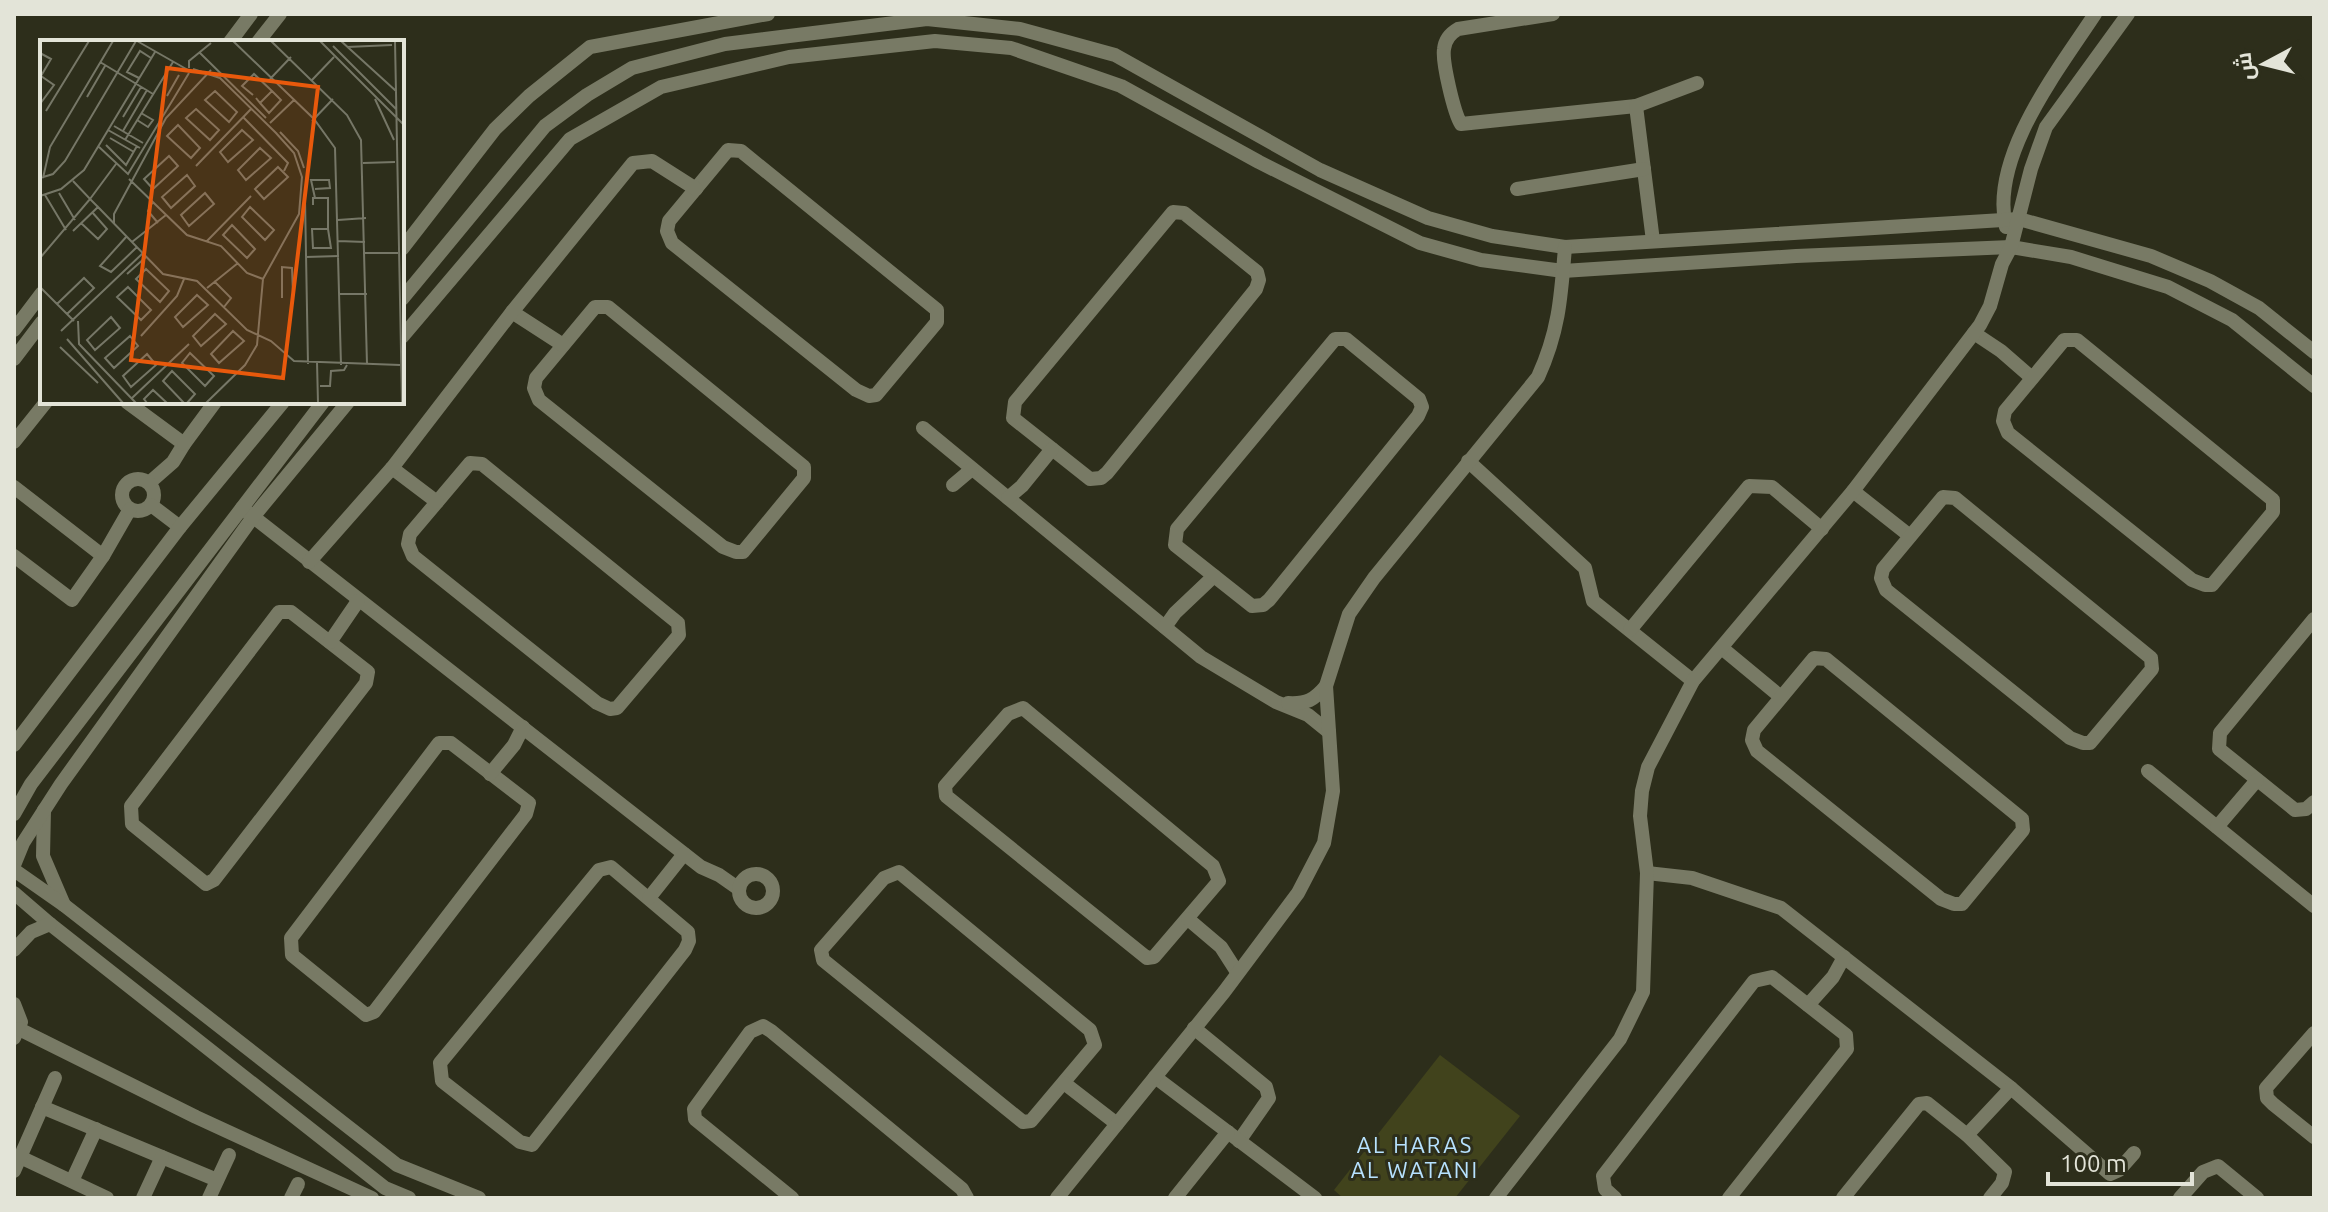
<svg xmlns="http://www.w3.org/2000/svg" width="2328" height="1212" viewBox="0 0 2328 1212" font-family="Ubuntu,Cairo,sans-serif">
<rect width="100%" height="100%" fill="#2d2e1b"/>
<path fill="#41431c" d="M1440,1055L1520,1116L1455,1198H1343L1334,1190Z"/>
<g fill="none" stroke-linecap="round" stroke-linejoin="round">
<g stroke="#787a65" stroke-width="14">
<path d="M1553,14L1458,29C1451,33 1445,40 1444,49C1442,62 1454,113 1461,124L1636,106L1697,83"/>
<path d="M230,42L251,14"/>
<path d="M258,42L280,14"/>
<path d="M1636,106L1653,241"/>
<path d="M728,150L741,151L937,310V322L876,395L869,396L856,390L672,243L667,231L669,221Z"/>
<path d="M1517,189L1644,169"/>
<path d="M1173,212L1184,213L1257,272L1259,280L1256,289L1107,473L1101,478L1090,479L1013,418L1015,402Z"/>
<path d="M2006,227C1989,157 2059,69 2095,14"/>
<path d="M402,249L495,129L529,96L590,47L768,14"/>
<path d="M402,299L545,126L587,95L632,68L725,44L927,19L1020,29L1115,55L1320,170L1428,218L1492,236L1565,247L2019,219L2151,256L2210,281L2259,308L2314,352"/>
<path d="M595,307H608L804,467V478L743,552H736L723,547L539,400L534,388L536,378Z"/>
<path d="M512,312L563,345"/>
<path d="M14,330L42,293"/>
<path d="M1974,333L2001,351L2032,378"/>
<path d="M402,337L570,139L661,87L789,57L935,41L1011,48L1121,86L1259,162L1420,243L1481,260L1563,271L1796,256L2011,247L2071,257L2168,287L2232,320L2314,386"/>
<path d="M1335,339H1346L1419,399L1422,407L1418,416L1269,600L1263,605L1252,606L1175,545L1177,529Z"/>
<path d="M2064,340H2077L2273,500V512L2212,585H2205L2192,580L2008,433L2003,421L2005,411Z"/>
<path d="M14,359L42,322"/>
<path d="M127,402L184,444L173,462L149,483"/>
<path d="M923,428L1201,657L1276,702L1308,715L1329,732"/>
<path d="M14,442L46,402"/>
<path d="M184,444L215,402"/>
<path d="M1468,461L1585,568L1593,601L1693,681"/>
<path d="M470,463L482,464L678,623L679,635L617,708L610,709L597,703L413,556L408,544L410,534Z"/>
<path d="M392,468L437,502"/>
<circle cx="138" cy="495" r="16"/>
<path d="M953,485L972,469"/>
<path d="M14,487L103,556"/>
<path d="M1853,491L1910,536"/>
<path d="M1943,497L1955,498L2151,658L2152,669L2090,743H2083L2070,738L1886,590L1881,578L1883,569Z"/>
<path d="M1008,498L1022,486L1052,449"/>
<path d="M151,505L180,527"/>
<path d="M242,508L701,867L719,875L739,889"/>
<path d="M14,556L72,600L103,556L130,509"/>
<path d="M309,562L392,468L512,312L633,163L652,161L696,189"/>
<path d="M279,612H291L368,672L366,683L214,880L206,884L132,824L131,806Z"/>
<path d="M2314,619L2220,733L2219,749L2295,810L2306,809L2314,802"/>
<path d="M1165,627L1175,613L1214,576"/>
<path d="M1630,630L1749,486L1772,487L1822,529"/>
<path d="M330,642L358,601"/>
<path d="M1723,649L1781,697"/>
<path d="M1814,658L1826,659L2022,819L2023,830L1962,904H1954L1941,899L1757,751L1752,740L1754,730Z"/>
<path d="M1288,703C1307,704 1314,700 1326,686"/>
<path d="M1023,708L1213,866L1219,881L1154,957L1147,958L946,796L945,786L1008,714Z"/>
<path d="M439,743H451L529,803L526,814L374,1012L366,1015L292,955L291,938Z"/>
<path d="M14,745L180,527L283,402"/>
<path d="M2148,771L2314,906"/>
<path d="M490,774L514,745L523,727"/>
<path d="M44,810L43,856L64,905"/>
<path d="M14,814L31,784L323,402"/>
<path d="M2217,827L2257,780"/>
<path d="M14,865L23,843L61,784L253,517L348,402"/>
<path d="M611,867L688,932L689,941L685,950L532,1145L520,1142L442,1081L440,1063L599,870Z"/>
<path d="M14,870L64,905L397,1165L479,1198"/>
<path d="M899,872L1090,1030L1095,1045L1031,1121L1023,1122L823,960L821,950L884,878Z"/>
<path d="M1647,873L1692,878L1781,908L2011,1088L2110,1174L2119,1170L2134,1153"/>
<circle cx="756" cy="891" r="17"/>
<path d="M14,893L50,924L385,1188L409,1198"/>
<path d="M649,898L684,854"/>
<path d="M1188,919L1221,947L1237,972"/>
<path d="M14,950L31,932L50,924"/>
<path d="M14,1004L21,1022L14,1038"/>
<path d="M1808,1005L1833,977L1844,957"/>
<path d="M1194,1028L1266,1087L1269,1098L1239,1141"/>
<path d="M19,1029L196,1117L372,1198"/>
<path d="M2314,1033L2266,1088L2267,1098L2273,1104L2314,1137"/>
<path d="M1155,1077L1315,1198"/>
<path d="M1064,1083L1117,1124"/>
<path d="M42,1107L217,1180"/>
<path d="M1967,1135L2011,1088"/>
<path d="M20,1157L107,1198"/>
<path d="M14,1171L55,1078"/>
<path d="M72,1181L96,1129"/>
<path d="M143,1198L162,1157"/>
<path d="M209,1198L229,1155"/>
<path d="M291,1198L298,1184"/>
<path d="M792,1198L695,1119L694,1109L750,1032L763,1026L771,1031L962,1189L967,1198"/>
<path d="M1057,1198L1224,992L1298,893L1324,843L1333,791L1326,686L1349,614L1374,578L1538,377C1559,331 1561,297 1565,247"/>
<path d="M1175,1198L1228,1132"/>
<path d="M1496,1198L1620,1039L1643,992L1647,873L1640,816L1642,791L1648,767L1693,681L1853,491L1980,325L1990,306L2002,264L2011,247L2031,169L2046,127L2128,14"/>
<path d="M1615,1198L1605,1189L1603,1176L1754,981L1772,977L1846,1035L1847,1049L1729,1198"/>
<path d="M1843,1198L1919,1104L1927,1103L1967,1135L2005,1172L2002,1183L1990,1198"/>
<path d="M2180,1198L2203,1172L2218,1166L2257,1198"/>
</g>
</g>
<g text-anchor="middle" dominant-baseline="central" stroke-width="6" stroke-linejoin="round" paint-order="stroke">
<g font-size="22" letter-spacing="2" fill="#b7e2ff" stroke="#2d2e1b">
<text x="1415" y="1144">AL HARAS<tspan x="1415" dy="25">AL WATANI</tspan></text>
</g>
</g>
<g transform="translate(40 40)">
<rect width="364" height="364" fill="#2d2e1b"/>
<path fill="none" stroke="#767767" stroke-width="2" d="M97,1L148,30M193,1L274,79L295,108L301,325M231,1L307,75L321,100L327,324M280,1L364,85M301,1L356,51M355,1L362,363M293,6L356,69M307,7L352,5M0,13L11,19L1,36L14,45L0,64M160,13L226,78M60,22L113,54M149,28V21L171,3M153,29L180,38L236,93L254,113L262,137L259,174L223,239L217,305L205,325L166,363M99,38L87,32L100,11L111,18M230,39L251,17M272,40L294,17M175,51L197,72L189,82L165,60ZM213,55L202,46L214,34L232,51L220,63L216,58M127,56L139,35M47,57L65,26M335,59L354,100M220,63L229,73L241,60L232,51M156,69L179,90L170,100L146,78ZM6,71L49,1M83,77L101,47M203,77L248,123L244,131M97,80L108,87L113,80L101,73M272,81L293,59M230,83L254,60M138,85L160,108L151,118L127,96ZM74,86L103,103M68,90L100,108M202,90L213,100L188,122L180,112ZM83,91L107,50M240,92L258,111L264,128M70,98L94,112M85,100L133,22M66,105L86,125L97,106M58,106L88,134L149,33M220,108L231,118L206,140L198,130ZM129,116L138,126L113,149L104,139ZM323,123L355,122M156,126L211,69M238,127L248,137L224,159L215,149ZM147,135L155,146L131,168L122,157ZM0,138L13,134L25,121L96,1M3,138L10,107L73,1M89,139L147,195L181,206L207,233L223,239M33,141L50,159L76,124M275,149L290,148L289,140H271L275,158M19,153L35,180M165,153L174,164L149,186L141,175ZM5,155L26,190M0,156L21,149L44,130L115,12M265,159L268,324M113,161L108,171L118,183M273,165V158H288V189H272L273,208H291L288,189M210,167L234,190L225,200L202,177ZM298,180L326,178M41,183L58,199L67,189L52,172M74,183V174L126,78L171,30M192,185L215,209L207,218L183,195ZM33,191L58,167L123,234L157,241L207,290L231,301L254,321L360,325M87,196L60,226L71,232L97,207M298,201L325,202M92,202L126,175M166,202L211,156M325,213H358M266,217L299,216M0,218L50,159L58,167M106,229L129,251L120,262L96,239ZM87,234L106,217M174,241L191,258L184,267M0,247L34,281M88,247L111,270L101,280L77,257ZM167,248L198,223M300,254H327M157,255L168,265L143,287L135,277ZM242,258V227L252,228L253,254M17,264L44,238L54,248L27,274M175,274L186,284L161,306L153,296ZM71,277L80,288L55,310L47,300ZM38,281L39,304L96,363M21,291L103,213M193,291L204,301L179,323L171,314ZM90,296L98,306L74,328L65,318ZM101,296L137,256L144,239M27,299L83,363M20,307L58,343M150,313L174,336L165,346L142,323ZM107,314L116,325L91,347L83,336ZM277,322L278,363M280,346H290L291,331L304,330L307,325M92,358L149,304M107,363L104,359L113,350L127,363M144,363L123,341L132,331L155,354L147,363"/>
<path fill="#e8590c" fill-opacity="0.15" stroke="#e8590c" stroke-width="4" d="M127,28L278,47L243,338L91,320Z"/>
<rect width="364" height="364" fill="none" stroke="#e3e4d8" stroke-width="4"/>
</g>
<rect width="2328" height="1212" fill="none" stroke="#e3e4d8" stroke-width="32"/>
<g transform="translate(2264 64) rotate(263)" stroke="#2d2e1b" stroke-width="6" paint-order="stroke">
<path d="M0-6L14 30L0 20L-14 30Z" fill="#e3e4d8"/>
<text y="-12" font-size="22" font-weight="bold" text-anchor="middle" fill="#e3e4d8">ش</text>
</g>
<path d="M2048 1172v12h144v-12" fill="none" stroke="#e3e4d8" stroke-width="4"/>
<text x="2060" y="1172" font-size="24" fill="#e3e4d8" stroke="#2d2e1b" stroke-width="6" paint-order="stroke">100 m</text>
</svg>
